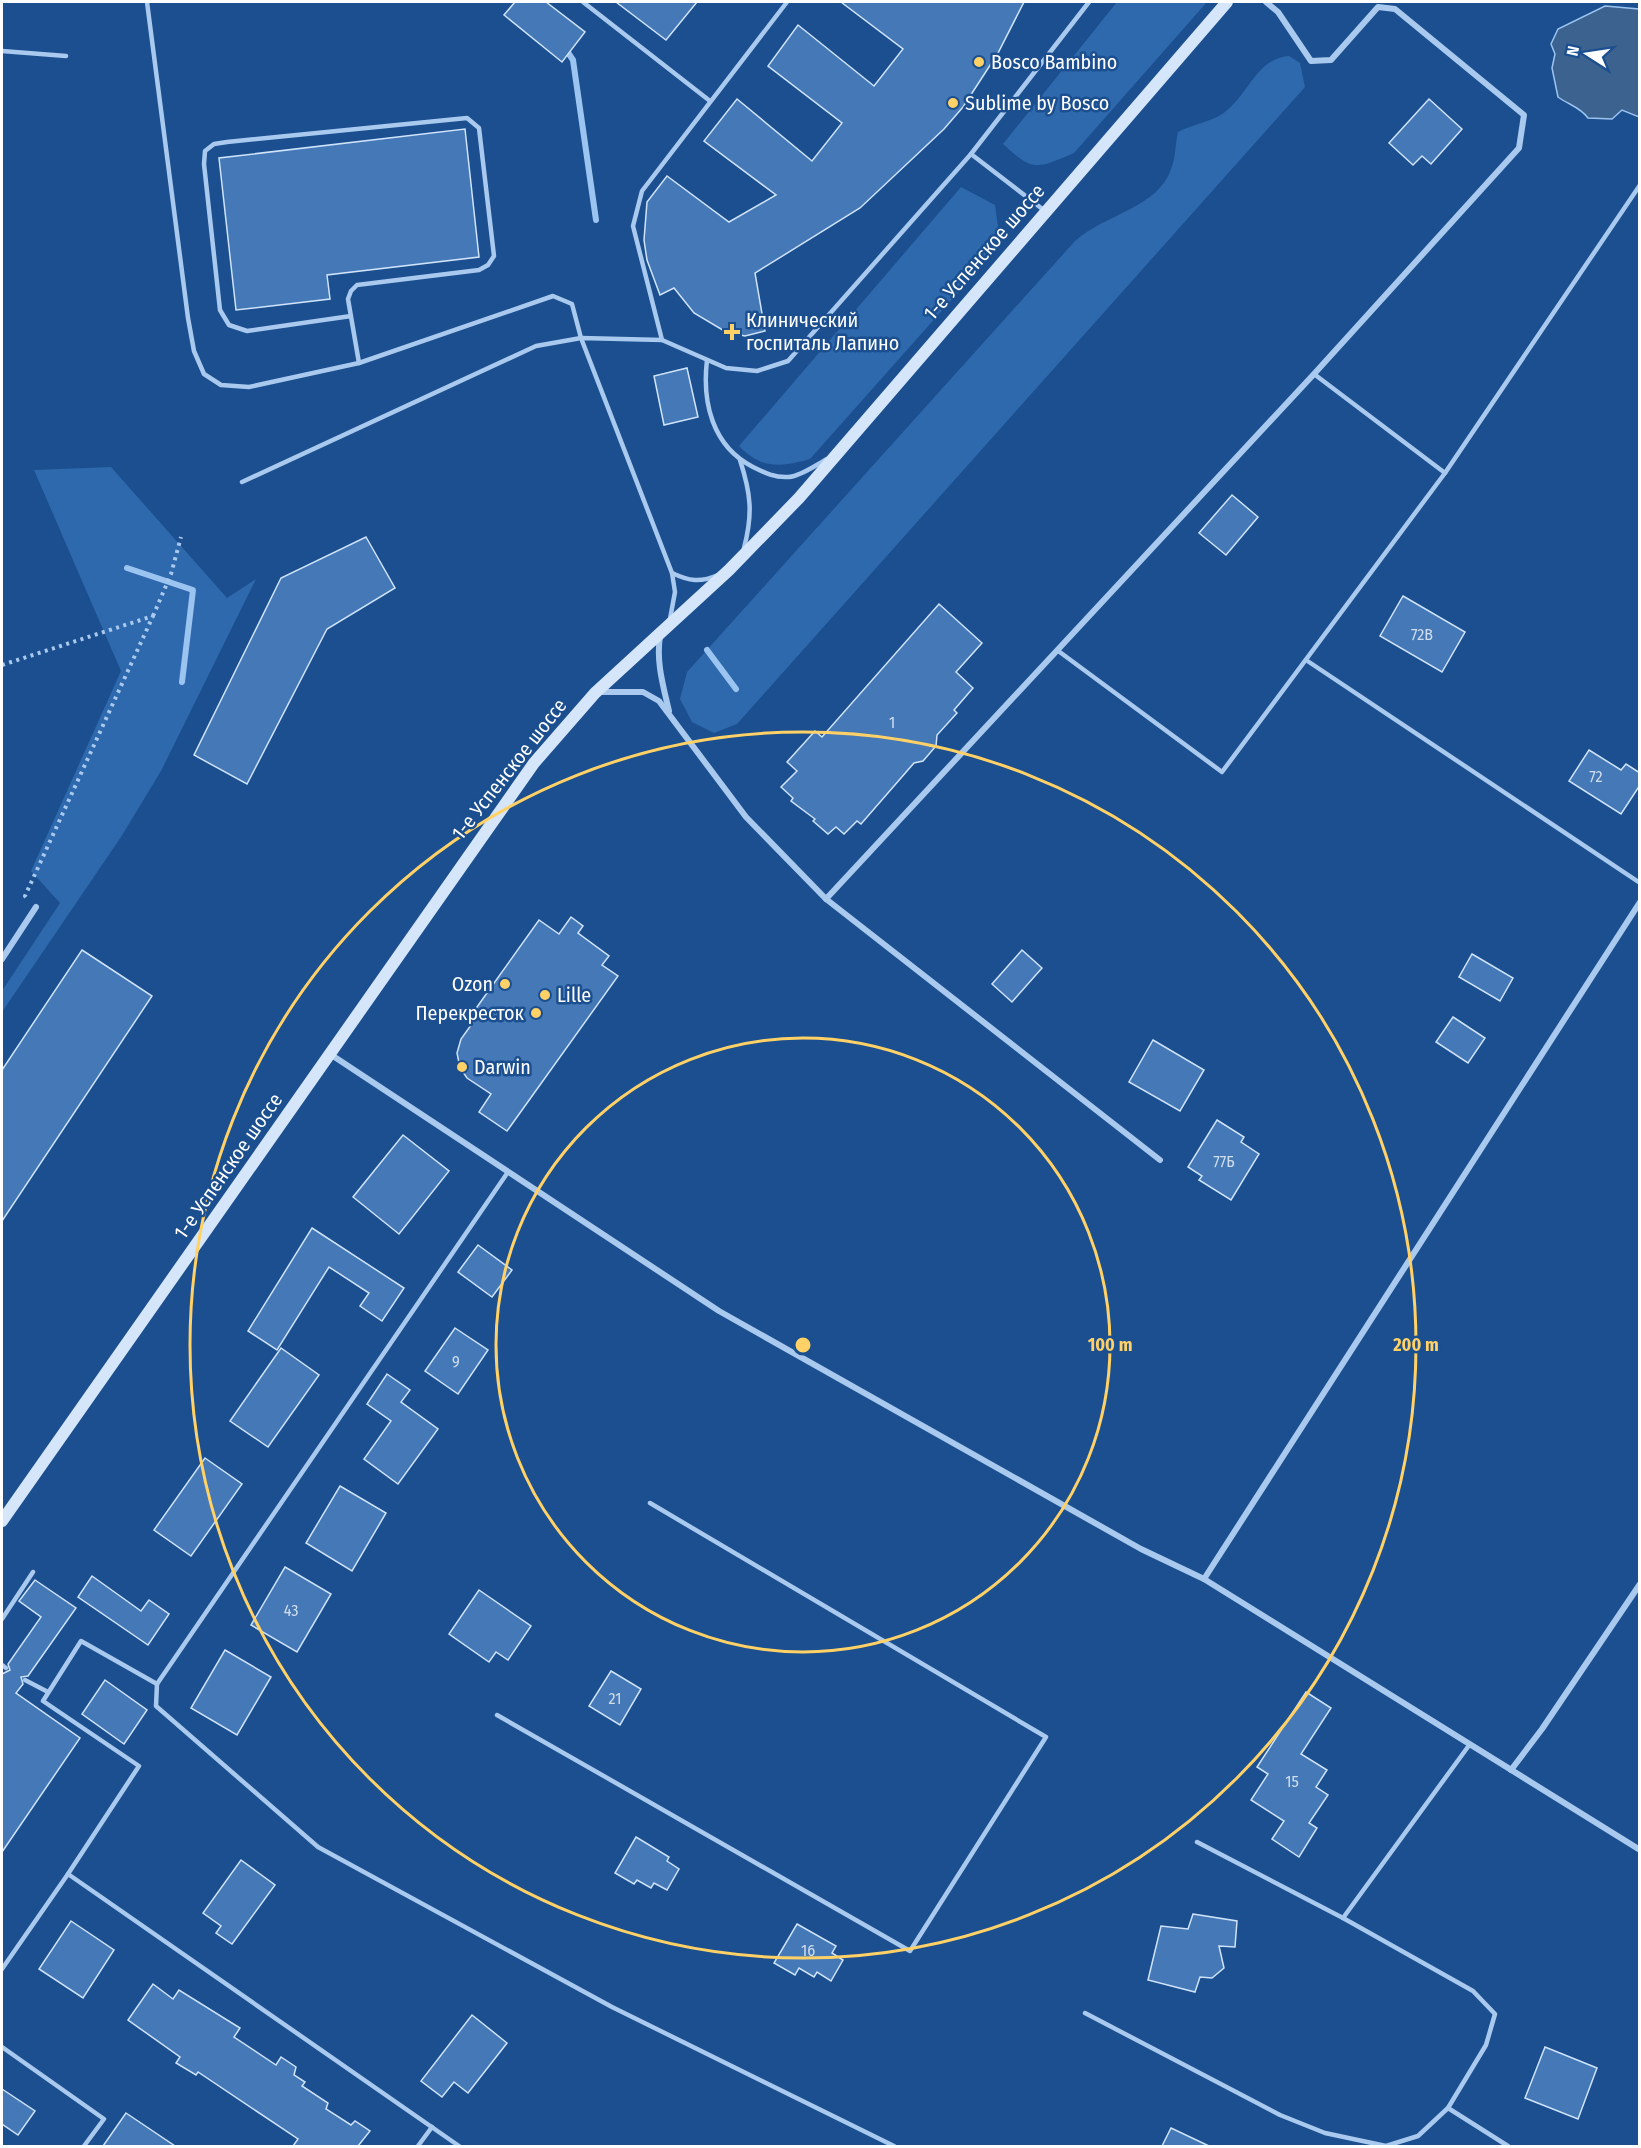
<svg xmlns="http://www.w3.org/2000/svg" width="1641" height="2148" viewBox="0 0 1641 2148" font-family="'Fira Sans Condensed',sans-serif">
<rect width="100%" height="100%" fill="#1b4f8f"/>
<g fill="#2e69ad">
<path d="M1117,2H1207L1074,153C1037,169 1033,172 1003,144Z"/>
<path d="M1289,56L1300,63L1305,87L737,724L714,733L692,722L680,699L687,672L1075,241C1105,214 1158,208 1171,169C1176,157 1175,144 1178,132C1193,124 1212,122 1225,112C1248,95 1257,58 1289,56Z"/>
<path d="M961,187L995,205L1000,241L986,261L810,459C781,467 762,470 739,446Z"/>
<path d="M111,467L227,598L256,579L161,771L121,837L2,1012V991L60,903L31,871L121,671L34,470Z"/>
</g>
<path fill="#3c6290" stroke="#9cc4f0" stroke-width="1.5" d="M1605,6L1639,9V117L1622,110L1612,119L1588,118C1580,107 1569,105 1558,97L1552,68L1555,54L1551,44L1558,29Z"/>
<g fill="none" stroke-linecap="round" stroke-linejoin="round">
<g stroke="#9cc4f0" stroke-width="6">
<path d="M565,48L573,60L596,220"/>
<path d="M127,568L193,590L182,682"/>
<path d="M707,650L736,689"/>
</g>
</g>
<g fill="#4478b7" stroke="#cfe3fa" stroke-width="1.5">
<path d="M515,2H546L585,32L562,62L504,15Z"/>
<path d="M616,2H697L666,40Z"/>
<path d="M841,2H1024L998,53L963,107L944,129L860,208L755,273L765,331L745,336L726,332L694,313L674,288L660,295L647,260L644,240L647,202L667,176L729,222L776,195L704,141L737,99L812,161L842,123L768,66L798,25L874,86L903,49Z"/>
<path d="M1429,99L1462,129L1431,164L1422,156L1413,165L1389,143Z"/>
<path d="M465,129L479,257L327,275L330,299L236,310L219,158Z"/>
<path d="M687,368L698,417L664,425L654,376Z"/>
<path d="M1232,495L1258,517L1226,555L1199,533Z"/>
<path d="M366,537L395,588L327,629L247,784L194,755L281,578Z"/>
<path d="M1403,596L1465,632L1442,672L1380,636Z"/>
<path d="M939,604L982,643L956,672L973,688L954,710L957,713L937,735L936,746L923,761L914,763L861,824L857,821L844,834L836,827L828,834L813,821L815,819L791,801L793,798L781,787L797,771L787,762L815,731L822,737Z"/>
<path d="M1589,750L1621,770L1626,764L1640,773V785L1621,814L1569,781Z"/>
<path d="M571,917L583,926L578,933L609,956L602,965L618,976L507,1131L479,1112L491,1094L467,1078L460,1068L457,1053L461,1039L474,1021L472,1014L539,920L559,934Z"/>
<path d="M82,950L152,996L2,1221V1070Z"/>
<path d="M1022,950L1042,968L1012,1002L992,984Z"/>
<path d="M1472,954L1513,978L1500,1001L1459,977Z"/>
<path d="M1453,1017L1485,1038L1468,1063L1436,1042Z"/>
<path d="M1153,1040L1204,1070L1180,1111L1129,1082Z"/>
<path d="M1217,1120L1244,1137L1241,1142L1259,1154L1231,1200L1199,1180L1202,1176L1188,1167Z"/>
<path d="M403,1135L449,1171L399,1234L353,1197Z"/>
<path d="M312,1228L404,1288L382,1321L360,1306L369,1293L329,1267L277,1350L248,1331Z"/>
<path d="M478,1245L512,1270L492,1297L458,1272Z"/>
<path d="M455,1328L488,1350L458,1394L425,1371Z"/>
<path d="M281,1348L319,1375L268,1447L230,1421Z"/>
<path d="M387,1374L410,1390L401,1402L438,1429L398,1484L364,1459L391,1421L367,1404Z"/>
<path d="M205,1458L242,1484L191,1556L154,1530Z"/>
<path d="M340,1486L386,1513L352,1571L306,1543Z"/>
<path d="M285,1567L331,1594L297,1652L251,1625Z"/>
<path d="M92,1576L141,1611L149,1600L169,1614L148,1645L78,1597Z"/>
<path d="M35,1580L76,1608L28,1676L21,1677L23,1684L16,1693L80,1738L2,1852V1674L10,1670L8,1664L41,1617L19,1601Z"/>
<path d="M479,1590L531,1626L508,1660L496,1652L489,1662L449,1634Z"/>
<path d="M225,1650L271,1677L237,1735L191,1708Z"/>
<path d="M611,1671L641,1689L620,1725L589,1706Z"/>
<path d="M105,1680L147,1710L124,1744L82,1714Z"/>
<path d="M1306,1692L1331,1708L1301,1754L1327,1770L1316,1787L1328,1795L1309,1823L1317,1828L1299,1857L1272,1839L1284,1821L1251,1800L1268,1774L1257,1767Z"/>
<path d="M636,1837L669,1857L667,1861L679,1869L667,1890L654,1883L651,1888L637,1880L634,1884L615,1873Z"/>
<path d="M241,1860L275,1885L232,1944L216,1933L221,1926L203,1913Z"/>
<path d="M1193,1914L1237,1921L1235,1947L1219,1946L1224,1968L1212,1978L1200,1977L1195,1992L1148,1980L1161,1926L1188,1929Z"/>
<path d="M71,1921L114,1950L83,1998L39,1969Z"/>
<path d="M797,1924L836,1946L832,1953L843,1960L831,1981L817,1972L814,1977L799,1968L795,1975L774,1963Z"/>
<path d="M153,1984L173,1999L179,1990L240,2028L234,2037L276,2065L281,2057L296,2067L294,2075L305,2082L302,2086L328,2103L326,2109L351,2125L355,2121L370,2131L358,2146H293L298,2139L198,2072L196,2075L176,2063L180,2057L128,2020Z"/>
<path d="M472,2015L507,2043L468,2093L454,2082L442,2097L421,2081Z"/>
<path d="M1545,2047L1597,2068L1578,2119L1525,2098Z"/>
<path d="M2,2089L35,2111L18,2135L2,2124Z"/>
<path d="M126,2113L175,2146H103Z"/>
<path d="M1171,2128L1209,2146H1162Z"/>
</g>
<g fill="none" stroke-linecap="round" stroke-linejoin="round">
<g stroke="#a9c9ee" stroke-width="4" stroke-dasharray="3 4.5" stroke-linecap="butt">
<path d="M153,616L171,574L181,537"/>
<path d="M2,665L153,616L25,896L27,898"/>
</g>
<g stroke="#a9c9ee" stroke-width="4.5">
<path d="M147,2L188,318L194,351L204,374L221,385L249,387L359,363L553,296L572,304L581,338L672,573L675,592L670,619"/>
<path d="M583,2L710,101"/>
<path d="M787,2L642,191L633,226L662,340L726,368L757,371L788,361L971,154L1089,2"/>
<path d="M2,51L66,56"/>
<path d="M971,154L1045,211"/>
<path d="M351,316L247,331L229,325L220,310L204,164L205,151L214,144L227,142L467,118L479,128L494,256L488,265L479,270L357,285L351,291L348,299L359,363"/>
<path d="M707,360C702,402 712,446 753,467C765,473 775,478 789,477C801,476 816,465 827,459"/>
<path d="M740,460C751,494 753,514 744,548"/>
<path d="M1445,473L1640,185"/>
<path d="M242,482L536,346L581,338L662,340"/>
<path d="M672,573C689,581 700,583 718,575"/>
<path d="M1057,650L1222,772L1445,473L1314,374"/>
<path d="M1306,660L1640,883"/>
<path d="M2,1619L33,1572"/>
<path d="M2,1665L6,1668"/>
<path d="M25,1680L48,1692"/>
<path d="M157,1684L156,1706L318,1847L612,2007L894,2146"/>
<path d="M497,1715L910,1951L1046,1737L650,1503"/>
<path d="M1197,1842L1343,1918"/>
<path d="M68,1874L139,1766L43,1701L81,1641L157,1684L508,1172"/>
<path d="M2,1969L68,1874L459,2146"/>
<path d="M1085,2013L1280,2115L1325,2133L1386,2146L1418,2136L1448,2108L1486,2045L1495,2014L1473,1991L1343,1918L1470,1744"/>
<path d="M2,2047L104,2119L84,2146"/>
<path d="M1448,2108L1508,2146"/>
<path d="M418,2146L432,2127"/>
</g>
<g stroke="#a9c9ee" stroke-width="6">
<path d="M660,636C656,662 663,685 669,711"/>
<path d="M598,692H643L659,701L746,817L826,899L1160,1160"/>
<path d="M826,899L1314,374L1519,148L1524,115L1395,9L1378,7L1331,60L1311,61L1278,12L1266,2"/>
<path d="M2,959L36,907"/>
<path d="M330,1054L719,1311L1141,1549L1204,1579L1640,1850"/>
<path d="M1204,1579L1640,902"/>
<path d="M1511,1770L1542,1729L1640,1584"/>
</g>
<path stroke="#d6e6fa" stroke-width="12" d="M2,1521L534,763L595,693L729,570L799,498L1227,2"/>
</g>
<g fill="none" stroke="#ffd166" stroke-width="3">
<circle cx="803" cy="1345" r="307"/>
<circle cx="803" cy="1345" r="613"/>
</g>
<g fill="#ffd166" stroke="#1b4f8f" stroke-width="2">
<circle cx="979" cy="62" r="6"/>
<circle cx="953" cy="103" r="6"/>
<path d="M729 323h6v6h6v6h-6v6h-6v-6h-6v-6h6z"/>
<circle cx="505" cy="984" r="6"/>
<circle cx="545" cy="995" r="6"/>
<circle cx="536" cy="1013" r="6"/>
<circle cx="462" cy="1067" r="6"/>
</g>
<g text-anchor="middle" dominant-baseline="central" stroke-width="5" stroke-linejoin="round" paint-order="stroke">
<g font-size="16" fill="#d0dded">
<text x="1422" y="634">72В</text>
<text x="892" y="722">1</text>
<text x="1596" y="776">72</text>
<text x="1224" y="1161">77Б</text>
<text x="456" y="1361">9</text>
<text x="291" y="1610">43</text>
<text x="615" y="1698">21</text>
<text x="1292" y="1781">15</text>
<text x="808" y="1950">16</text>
</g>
<g font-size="20" fill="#fff" stroke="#1b4f8f" text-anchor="start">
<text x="991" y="62">Bosco Bambino</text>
<text x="965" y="103">Sublime by Bosco</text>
<text x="746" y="320">Клинический<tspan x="746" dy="23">госпиталь Лапино</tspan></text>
<text x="493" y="984" text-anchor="end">Ozon</text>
<text x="557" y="995">Lille</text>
<text x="524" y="1013" text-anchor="end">Перекресток</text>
<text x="474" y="1067">Darwin</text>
</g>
<g font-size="20" fill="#fff" stroke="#1b4f8f">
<text transform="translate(984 252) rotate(-49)">1-е Успенское шоссе</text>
<text transform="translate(509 769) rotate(-52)">1-е Успенское шоссе</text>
<text transform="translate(228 1166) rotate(-55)">1-е Успенское шоссе</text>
</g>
</g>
<circle cx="803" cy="1345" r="9" fill="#ffd166" stroke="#1b4f8f" stroke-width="3"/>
<g font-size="18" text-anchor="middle" font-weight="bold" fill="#ffd166" stroke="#1b4f8f" stroke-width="5" stroke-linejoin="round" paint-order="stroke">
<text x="1110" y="1351">100 m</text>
<text x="1416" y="1351">200 m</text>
</g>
<rect width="1641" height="2148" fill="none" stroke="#ffffff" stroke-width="6"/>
<g transform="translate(1587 54) rotate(282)" stroke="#1b4f8f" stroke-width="4.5" paint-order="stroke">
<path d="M0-4.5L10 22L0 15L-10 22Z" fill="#ffffff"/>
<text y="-9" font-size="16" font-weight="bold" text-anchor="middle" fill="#ffffff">N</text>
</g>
</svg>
